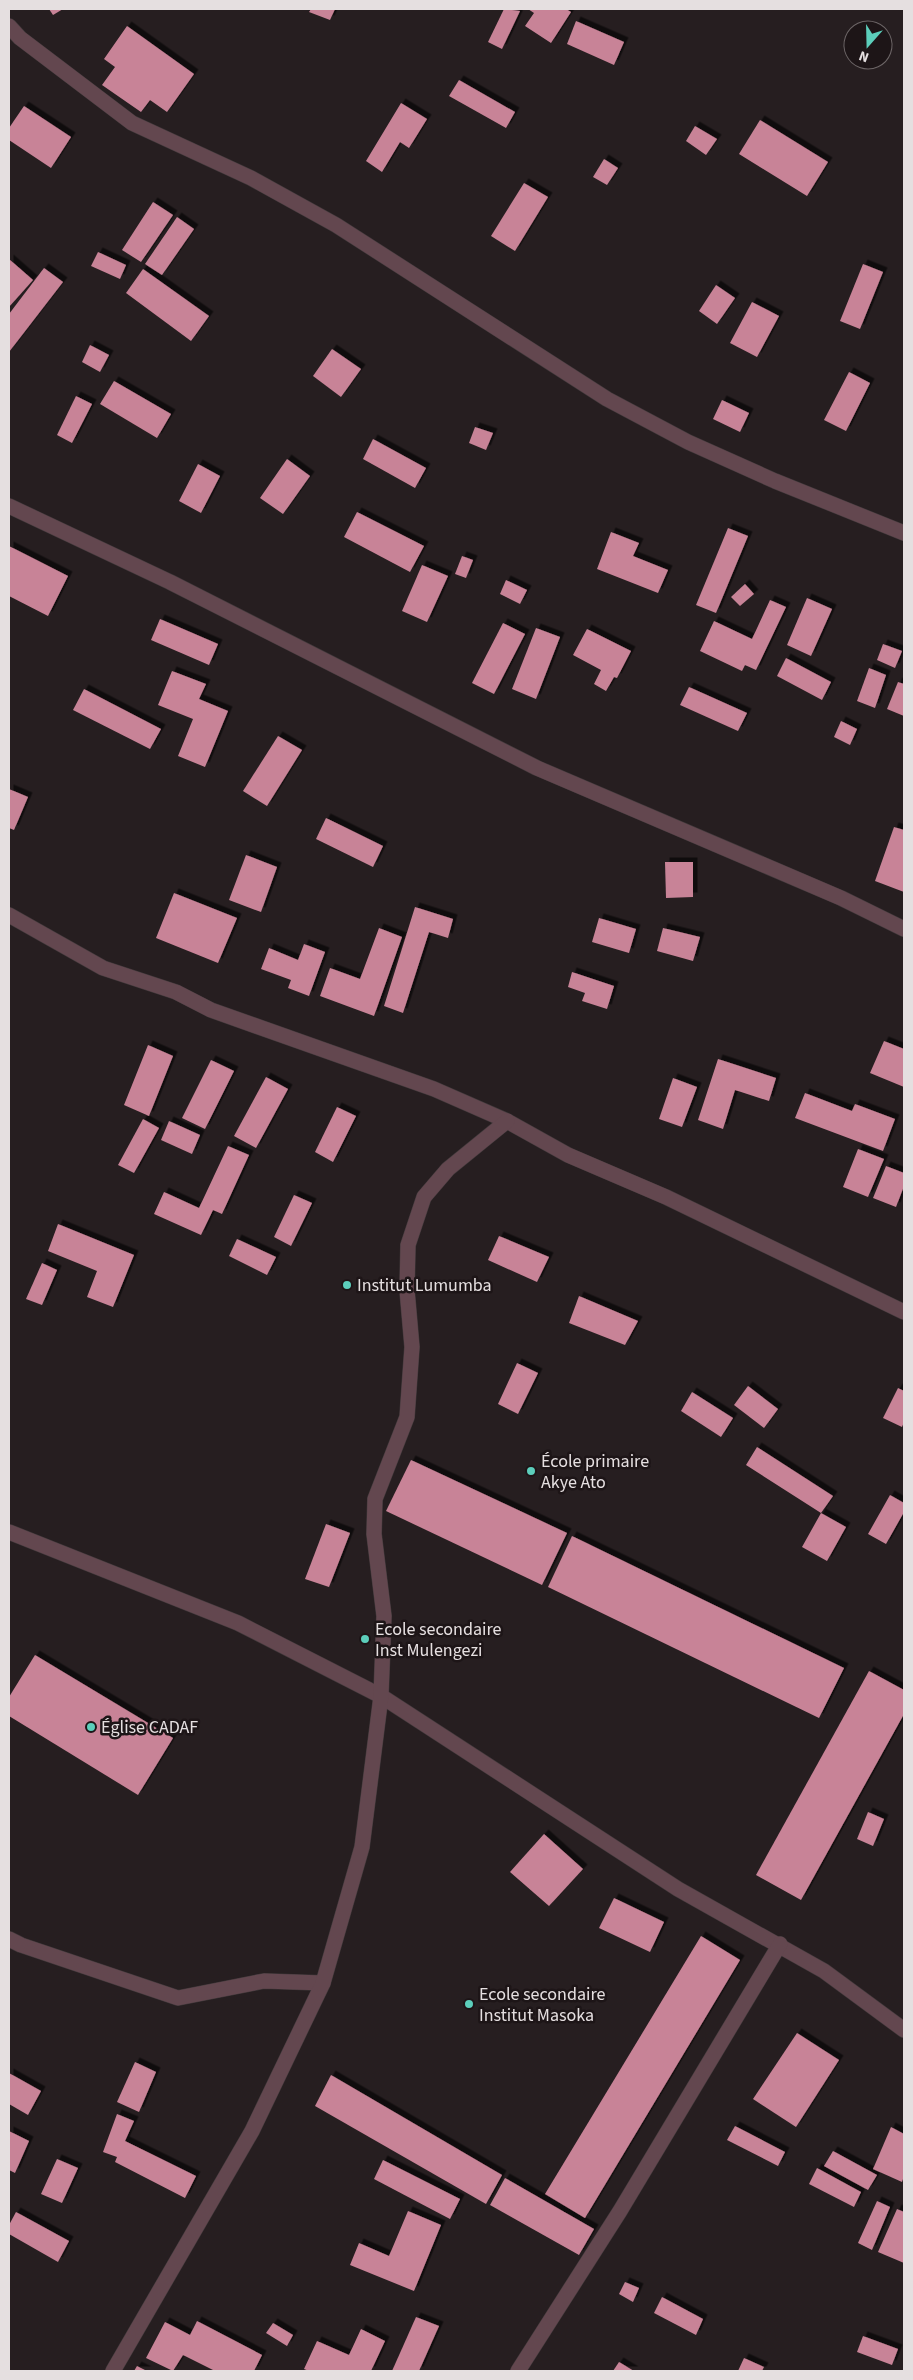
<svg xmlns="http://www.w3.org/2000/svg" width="913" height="2380" viewBox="0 0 913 2380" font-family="'Source Sans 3',sans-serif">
<defs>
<filter id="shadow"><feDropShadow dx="4.5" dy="-4.5" stdDeviation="0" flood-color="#0009"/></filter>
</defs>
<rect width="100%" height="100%" fill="#261e20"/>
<g fill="#c88397" filter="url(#shadow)">
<path d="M49,9H63L53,15Z"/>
<path d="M311,9H335L330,20L309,12Z"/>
<path d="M504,9L520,11L502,49L488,42Z"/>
<path d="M528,9H566L571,12L551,43L525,26L534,13Z"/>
<path d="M576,21L624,42L614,65L567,44Z"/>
<path d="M127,26L194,74L167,112L150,100L141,112L102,85L115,67L104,59Z"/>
<path d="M459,80L515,112L506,128L449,96Z"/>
<path d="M401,103L427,119L409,148L400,142L382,172L366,161Z"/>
<path d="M24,106L71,137L51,168L9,140V128Z"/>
<path d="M760,120L828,162L807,196L739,154Z"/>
<path d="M695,126L717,139L706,155L686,141Z"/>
<path d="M604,159L618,168L607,185L593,177Z"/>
<path d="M524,183L548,197L515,251L491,236Z"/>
<path d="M153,202L173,215L141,262L122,250Z"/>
<path d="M177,217L194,229L162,275L145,264Z"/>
<path d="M98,252L126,265L120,279L91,266Z"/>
<path d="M9,259L33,280L9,307Z"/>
<path d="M863,264L883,272L860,329L840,321Z"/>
<path d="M44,268L63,282L9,352V314Z"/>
<path d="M143,269L209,316L191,341L126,293Z"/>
<path d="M716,285L735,298L717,324L699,311Z"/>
<path d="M752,302L779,316L757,357L730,343Z"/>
<path d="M90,345L109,355L100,372L82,362Z"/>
<path d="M332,349L361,369L341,397L313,376Z"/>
<path d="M849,372L870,383L846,431L824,420Z"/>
<path d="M114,381L171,414L157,438L100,404Z"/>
<path d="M76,396L92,404L72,443L57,435Z"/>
<path d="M722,400L749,413L740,432L713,419Z"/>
<path d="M475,427L493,433L486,450L469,443Z"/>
<path d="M373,439L426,468L415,488L363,459Z"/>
<path d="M287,459L310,476L283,514L260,498Z"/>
<path d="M198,464L220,476L201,513L179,501Z"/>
<path d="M357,512L424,546L410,572L344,537Z"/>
<path d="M728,528L748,536L716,613L696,605Z"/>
<path d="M611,532L639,543L633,556L668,570L658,593L597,569Z"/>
<path d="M9,546L68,576L48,616L9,596Z"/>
<path d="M462,556L473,560L466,578L455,574Z"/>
<path d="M422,565L448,576L427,622L402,611Z"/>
<path d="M506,580L527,590L520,604L500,594Z"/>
<path d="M745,584L754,594L740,606L731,597Z"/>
<path d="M807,598L832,609L811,656L787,645Z"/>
<path d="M770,600L786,607L756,670L745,665L742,671L700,651L714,621L752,639Z"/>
<path d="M160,619L218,644L209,665L151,640Z"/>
<path d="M503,623L525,634L494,694L472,683Z"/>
<path d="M536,628L560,637L536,699L512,689Z"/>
<path d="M587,629L631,651L617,678L614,677L606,691L594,684L601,670L573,655Z"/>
<path d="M883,644L902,651L895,668L877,660Z"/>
<path d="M786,658L831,682L822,700L777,676Z"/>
<path d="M869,668L886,675L875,708L857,701Z"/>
<path d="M172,671L206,684L199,699L228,711L205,767L178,756L193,719L158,705Z"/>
<path d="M898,682L904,684V716L887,709Z"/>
<path d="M689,687L747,713L738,731L680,705Z"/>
<path d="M84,689L161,729L150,749L73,710Z"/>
<path d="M841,721L857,729L850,745L834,737Z"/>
<path d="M278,736L302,750L267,806L243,791Z"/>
<path d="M9,789L28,797L14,830L9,828Z"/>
<path d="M326,818L383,846L373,867L316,839Z"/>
<path d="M894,827L904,830V892L875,881Z"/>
<path d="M246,855L277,867L261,912L229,900Z"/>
<path d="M665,862H693V897L666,898Z"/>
<path d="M174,893L237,918L218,963L156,938Z"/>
<path d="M415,907L453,919L448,938L429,932L403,1013L384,1006Z"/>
<path d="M599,918L636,929L629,953L592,942Z"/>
<path d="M379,928L402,937L374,1016L320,996L330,968L360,979Z"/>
<path d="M663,928L700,937L693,961L657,951Z"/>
<path d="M304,944L325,952L309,996L288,988L291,980L261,969L269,948L298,960Z"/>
<path d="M572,972L614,986L607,1009L582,1001L585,993L568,987Z"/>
<path d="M884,1041L904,1049V1087L870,1073Z"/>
<path d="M148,1045L173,1056L149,1116L124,1105Z"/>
<path d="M718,1059L776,1078L769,1101L735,1090L723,1129L698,1120Z"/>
<path d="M211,1060L234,1071L205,1129L182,1118Z"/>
<path d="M266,1077L288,1089L256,1148L234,1136Z"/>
<path d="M673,1078L697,1087L682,1127L659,1119Z"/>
<path d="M805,1093L852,1111L855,1104L895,1119L883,1151L795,1118Z"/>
<path d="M337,1107L356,1116L333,1162L315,1152Z"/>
<path d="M143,1119L159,1128L134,1173L118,1165Z"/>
<path d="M169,1121L200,1135L192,1154L161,1140Z"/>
<path d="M228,1146L249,1155L222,1214L213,1210L201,1235L154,1214L164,1192L199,1208Z"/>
<path d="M858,1149L884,1159L868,1197L843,1187Z"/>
<path d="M886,1166L904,1173V1186L896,1207L873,1198Z"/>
<path d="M294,1195L312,1203L291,1246L274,1237Z"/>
<path d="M58,1224L134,1255L113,1307L87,1297L97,1271L48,1251Z"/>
<path d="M499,1236L549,1257L537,1282L488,1260Z"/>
<path d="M237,1239L276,1257L267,1275L229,1256Z"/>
<path d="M42,1263L57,1270L42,1305L26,1299Z"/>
<path d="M579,1296L638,1321L625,1345L569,1323Z"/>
<path d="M517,1363L538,1373L518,1414L498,1404Z"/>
<path d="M748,1386L778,1409L764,1428L734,1405Z"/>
<path d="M898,1388L904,1391V1422L902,1427L883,1418Z"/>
<path d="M692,1392L733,1418L721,1437L681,1411Z"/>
<path d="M757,1447L833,1496L821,1513L846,1527L827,1561L802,1547L821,1513L746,1465Z"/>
<path d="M411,1460L567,1533L542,1585L386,1511Z"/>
<path d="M890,1495L904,1503V1512L886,1544L868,1534Z"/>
<path d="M326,1524L350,1533L329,1587L305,1579Z"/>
<path d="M572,1536L844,1668L819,1718L548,1587Z"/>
<path d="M35,1655L173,1738L138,1795L9,1716V1697Z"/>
<path d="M869,1671L904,1690V1714L801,1900L756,1875Z"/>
<path d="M868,1812L884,1819L873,1846L857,1839Z"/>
<path d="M544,1834L583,1869L549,1906L510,1872Z"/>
<path d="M614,1898L664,1922L650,1952L599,1928Z"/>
<path d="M701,1936L740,1960L585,2218L545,2194Z"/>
<path d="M797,2033L839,2060L796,2127L753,2099Z"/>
<path d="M135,2062L156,2072L139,2112L117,2102Z"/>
<path d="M9,2073L41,2091L28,2115L9,2104Z"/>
<path d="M331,2075L502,2175L486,2204L315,2106Z"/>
<path d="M117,2114L134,2121L125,2141L196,2176L185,2198L115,2162L117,2157L103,2152Z"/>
<path d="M735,2126L785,2152L778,2166L727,2140Z"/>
<path d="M891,2127L904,2134V2176L902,2182L873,2169Z"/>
<path d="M9,2131L29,2141L15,2173L9,2170Z"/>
<path d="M833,2151L877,2175L868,2190L824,2166Z"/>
<path d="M57,2159L78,2168L62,2203L41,2194Z"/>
<path d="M383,2160L460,2199L450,2219L374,2179Z"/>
<path d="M817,2168L861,2192L854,2207L809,2184Z"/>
<path d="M505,2178L594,2229L579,2255L490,2205Z"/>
<path d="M877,2201L890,2207L872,2250L858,2243Z"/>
<path d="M897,2209L904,2212V2263L878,2252Z"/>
<path d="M408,2211L441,2225L414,2291L350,2265L359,2243L389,2256Z"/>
<path d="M16,2212L69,2241L58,2262L9,2234V2225Z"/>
<path d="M625,2282L639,2288L633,2302L619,2294Z"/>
<path d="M662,2297L703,2319L696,2335L654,2313Z"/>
<path d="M416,2317L439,2326L419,2371H392Z"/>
<path d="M197,2321L262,2355L254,2371H215L183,2355L173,2371L146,2358L165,2322L190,2335Z"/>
<path d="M273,2323L293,2335L287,2346L266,2333Z"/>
<path d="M361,2329L385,2341L371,2371H309L304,2369L317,2341L349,2355Z"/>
<path d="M863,2336L898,2349L892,2365L857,2352Z"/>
<path d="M744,2358L764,2367L762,2371H738Z"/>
<path d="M619,2362L634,2371H613Z"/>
<path d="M137,2366L147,2371H134Z"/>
</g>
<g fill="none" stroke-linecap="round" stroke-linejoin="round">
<g stroke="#41393b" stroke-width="16">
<g id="minor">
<path d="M9,26L20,38L132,123L251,178L336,225L607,399L688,442L775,481L904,533"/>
<path d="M9,506L170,582L537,768L841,898L904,929"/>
<path d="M9,915L103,968L176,992L211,1010L434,1089L507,1121L568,1155L666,1197L904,1312"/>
<path d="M9,1532L238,1623L381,1696L678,1889L824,1971L904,2030"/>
<path d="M9,1939L21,1945L178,1998L264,1981L323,1983"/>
<path d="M113,2371L252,2131L323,1983L362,1847L381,1696L384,1616L374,1534L375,1499L407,1417L412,1347L407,1290L408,1245L424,1197L448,1169L507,1121"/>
<path d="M518,2371L620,2211L780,1944"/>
</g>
</g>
<use href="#minor" stroke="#63474f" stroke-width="15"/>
</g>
<g fill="#5ccebb" stroke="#1d1517" stroke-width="2">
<circle cx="347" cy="1285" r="5"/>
<circle cx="531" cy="1471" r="5"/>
<circle cx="365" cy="1639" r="5"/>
<circle cx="91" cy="1727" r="5"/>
<circle cx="469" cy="2004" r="5"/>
</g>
<g text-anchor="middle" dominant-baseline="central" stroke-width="5" stroke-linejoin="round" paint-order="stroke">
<g font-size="18" fill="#e5dfe0" stroke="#1d1517" text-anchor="start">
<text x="357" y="1285">Institut Lumumba</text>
<text x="541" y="1461">École primaire<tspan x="541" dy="21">Akye Ato</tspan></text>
<text x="375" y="1629">Ecole secondaire<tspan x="375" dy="21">Inst Mulengezi</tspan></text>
<text x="101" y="1727">Église CADAF</text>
<text x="479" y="1994">Ecole secondaire<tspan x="479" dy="21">Institut Masoka</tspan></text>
</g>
</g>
<rect width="913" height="2380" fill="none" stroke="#e5dfe0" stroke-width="20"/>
<g transform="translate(868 45) rotate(200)"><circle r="24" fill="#1d1517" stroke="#6d6667"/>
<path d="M0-4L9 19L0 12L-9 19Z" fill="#5ccebb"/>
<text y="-8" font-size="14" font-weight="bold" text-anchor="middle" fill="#e5dfe0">N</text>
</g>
</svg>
